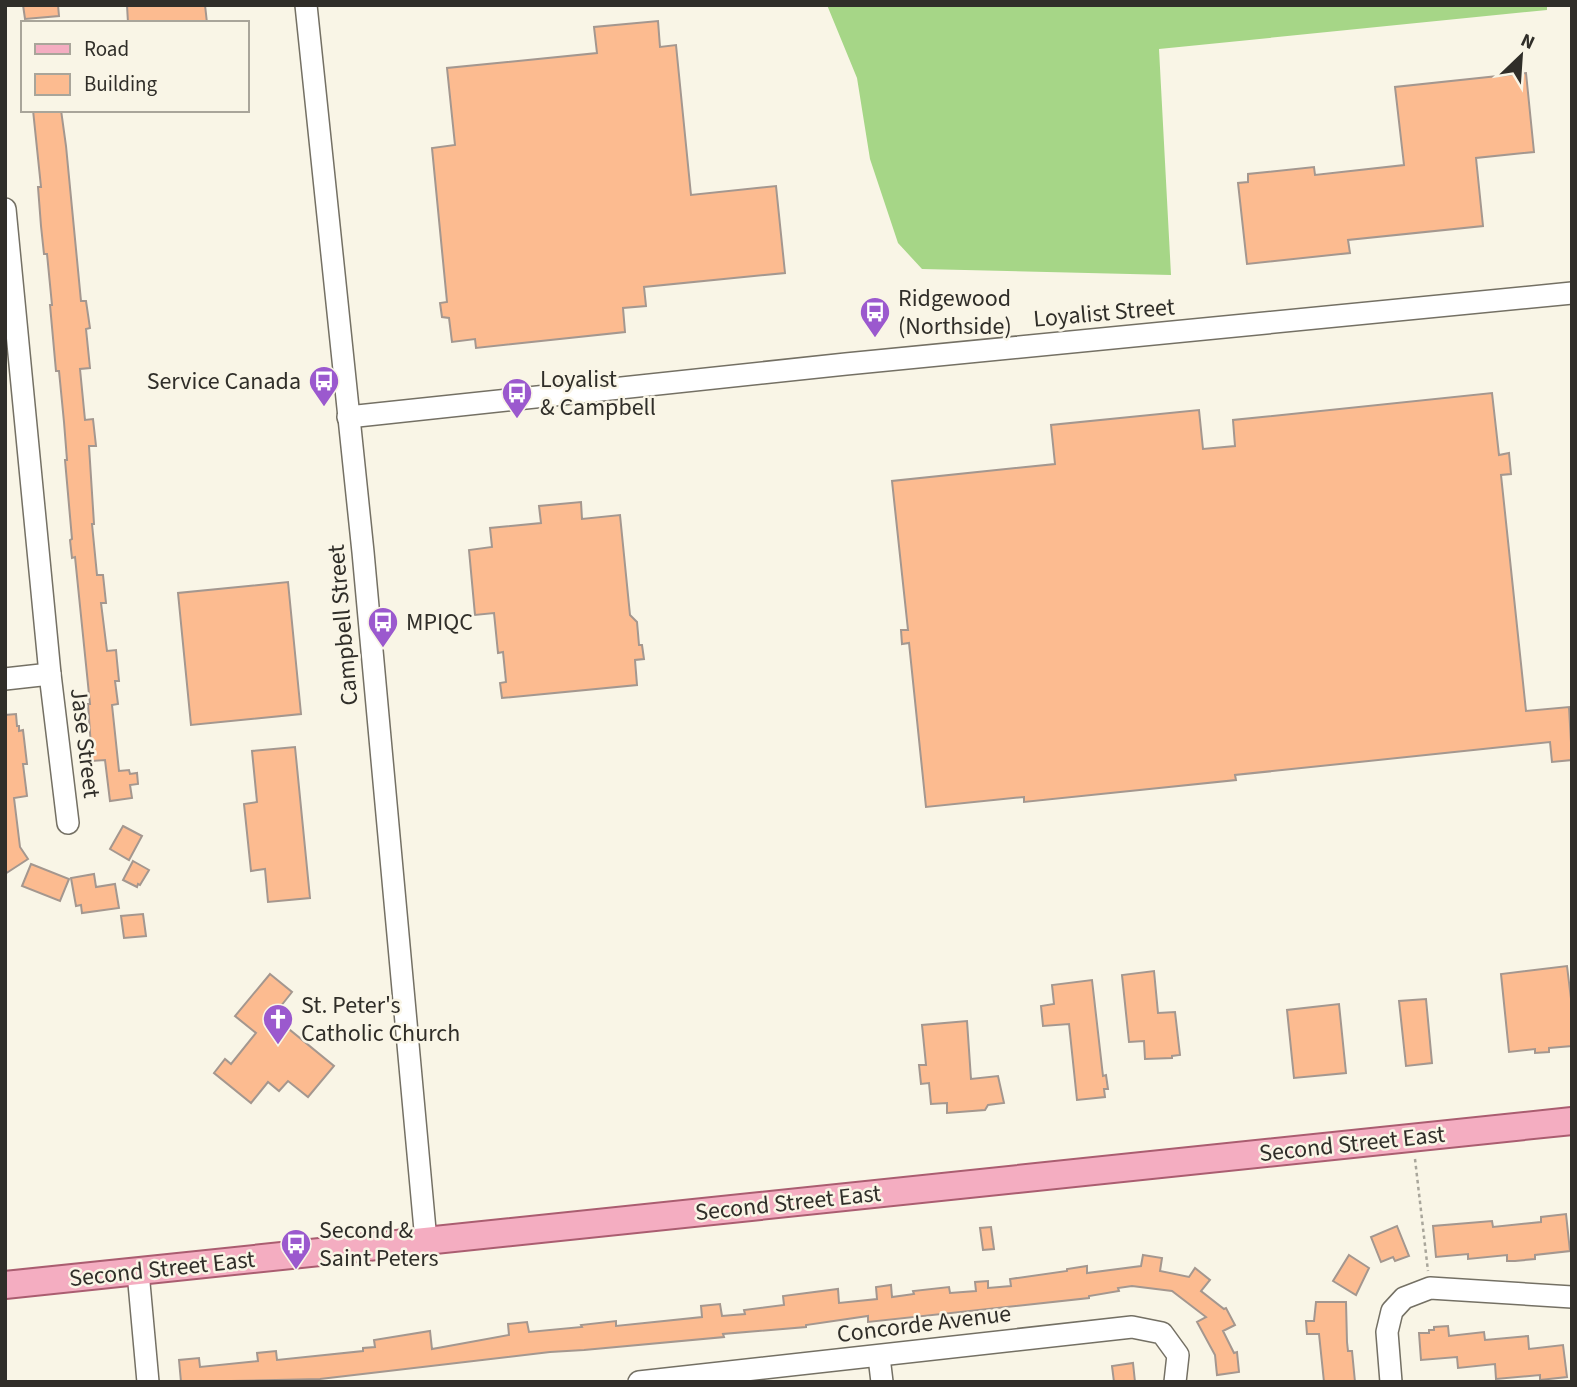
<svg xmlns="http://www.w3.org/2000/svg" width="1577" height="1387" viewBox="0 0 1577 1387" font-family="'Source Sans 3',sans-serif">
<rect width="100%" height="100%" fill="#f9f5e6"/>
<path fill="#a6d687" d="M827,5H1547V10L1159,49L1171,275L922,269L898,243L870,159L857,78Z"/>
<g fill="#fcbb90" stroke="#a4978f" stroke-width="2">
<path d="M23,5H58L59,16L25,19Z"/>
<path d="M127,5H205L207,23H128Z"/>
<path d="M658,21L660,47L676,45L691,195L776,186L785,273L644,287L646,306L623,308L625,332L476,348L475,339L452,342L449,318L442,317L440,303L447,302L432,148L455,145L447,68L597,53L594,27Z"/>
<path d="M1526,73L1534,152L1476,158L1483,226L1348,240L1350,253L1247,264L1238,183L1248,182V174L1314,167L1315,175L1404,165L1395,87Z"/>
<path d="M33,110H61L66,146L81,301H86L90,328L86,329L90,368L80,369L85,420L93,419L96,446H89L94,524H92L97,575H103L106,603H101L107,651L116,650L117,661L119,681H115L118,704L112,705L119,771L129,770L130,774L137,773L138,784L130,785L132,798L110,801L105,760L92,761L88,704H90L75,557L72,558L70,540L72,539L65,460H67L64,422L59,371H56L50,305H52L47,254H44L41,226L38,187H41Z"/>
<path d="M1492,393L1499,455L1509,453L1511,474L1501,475L1526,711L1569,707L1572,760L1552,762L1550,742L1235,775L1236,780L1024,802V797L926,807L909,643L902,644L901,630H908L892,481L1055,464L1051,425L1199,410L1203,449L1235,446L1233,420Z"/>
<path d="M581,502L582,519L620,515L630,615L637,622L639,645H642L644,659L635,660L637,685L502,698L500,683L506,682L503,652L498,653L494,613L475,615L469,550L492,547L490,528L541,523L539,506Z"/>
<path d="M288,582L301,714L191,725L178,593Z"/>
<path d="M16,714L17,726H19V731L23,730L27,764H23L27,796L14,798L20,847L28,859L5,874V715Z"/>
<path d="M295,747L310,898L268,902L265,869L251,871L244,804L257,802L252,751Z"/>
<path d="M123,826L142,836L129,860L110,849Z"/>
<path d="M133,861L149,870L140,885L138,884L137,887L123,880Z"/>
<path d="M31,864L69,879L60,901L22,886Z"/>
<path d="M94,874L96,887L115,884L119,908L82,913L81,905L76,906L71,878Z"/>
<path d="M143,914L146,936L124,938L121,916Z"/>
<path d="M1567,966L1572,1007V1046L1549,1048V1052L1535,1053V1049L1509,1052L1501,974Z"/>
<path d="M1154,971L1158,1013L1175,1012L1180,1055L1172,1056V1058L1145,1059L1144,1041L1129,1042L1122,975Z"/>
<path d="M270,974L292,992L273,1016L334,1066L308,1097L288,1081L279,1091L268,1082L251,1103L214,1073L225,1059L231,1064L256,1033L235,1016Z"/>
<path d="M1092,980L1103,1076L1106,1075L1108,1089H1104L1105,1097L1077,1100L1069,1024L1043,1026L1041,1006L1054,1004L1052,985Z"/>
<path d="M1426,999L1432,1063L1406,1066L1399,1001Z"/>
<path d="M1339,1004L1346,1073L1294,1078L1287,1010Z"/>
<path d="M967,1021L971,1079L998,1076L1004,1103L988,1105L985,1110L947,1113V1103L931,1104L929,1083L921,1084L919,1065H926L922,1025Z"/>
<path d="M1566,1214L1570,1251L1535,1255V1259L1515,1261H1507V1255L1468,1259V1254L1436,1257L1433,1226L1492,1221L1493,1227L1541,1222V1217Z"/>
<path d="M1397,1226L1409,1256L1395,1261L1393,1257L1381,1262L1371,1237Z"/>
<path d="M991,1227L994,1249L983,1250L980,1228Z"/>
<path d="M1143,1255L1162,1258L1160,1271L1189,1277L1195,1268L1210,1280L1201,1291L1224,1309L1226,1308L1235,1325L1223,1331L1234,1353L1237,1352L1239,1372L1217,1375L1215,1355L1197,1322L1206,1317L1172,1291L1132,1286L1118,1288L1119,1291L1089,1296V1298L868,1322V1316L806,1325V1327L723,1334L724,1337L584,1350L550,1352L320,1379L181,1382L179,1360L199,1358L200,1367L258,1361L257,1353L276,1351L277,1360L363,1351V1348L375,1347L374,1340L430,1331L432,1349L509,1335L508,1324L527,1322L529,1332L582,1327L581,1325L616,1321V1326L664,1321L702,1317L701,1306L720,1304L722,1316L745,1314L744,1310L784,1305L783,1296L838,1289L839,1303L877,1299L876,1287L891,1285L892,1297L914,1294L913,1291L949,1287L950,1293L976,1291L975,1282L988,1281V1288L1011,1286L1010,1279L1067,1271V1269L1087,1266V1273L1141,1266Z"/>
<path d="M1349,1255L1369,1268L1356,1295L1333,1281Z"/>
<path d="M1316,1302H1346L1347,1342L1348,1351H1352L1355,1382H1324L1319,1334H1307L1306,1321H1314Z"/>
<path d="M1448,1326L1449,1336L1484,1332L1485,1340L1528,1336L1529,1349L1563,1345L1567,1377L1540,1380V1375L1496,1379L1495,1364L1458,1368L1457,1357L1421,1360L1419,1333H1429V1330H1434V1327Z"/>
<path d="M1133,1363L1135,1382H1114L1112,1366Z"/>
</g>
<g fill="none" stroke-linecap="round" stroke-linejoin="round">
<g stroke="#747064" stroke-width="24">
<g id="minor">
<path d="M306,5L363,552L426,1241"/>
<path d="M5,209L50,674L68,823"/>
<path d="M348,417L846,364L1572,293"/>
<path d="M5,679L50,674"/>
<path d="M138,1272L148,1382"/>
<path d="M879,1357L882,1382"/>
<path d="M639,1382L1132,1327L1162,1333L1178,1355L1175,1382"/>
<path d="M1391,1382L1387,1332L1392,1311L1404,1298L1430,1288L1572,1297"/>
</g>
</g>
<g stroke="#aa5d70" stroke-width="30">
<path id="major" d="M5,1285L1572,1121"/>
</g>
<path stroke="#a9a69b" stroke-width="2.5" stroke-dasharray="3.5 3.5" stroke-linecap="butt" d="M1415,1159L1428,1271"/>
<use href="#minor" stroke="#fff" stroke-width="21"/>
<use href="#major" stroke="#f4adc1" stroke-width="26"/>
</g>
<defs>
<g id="bus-pin" transform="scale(1.575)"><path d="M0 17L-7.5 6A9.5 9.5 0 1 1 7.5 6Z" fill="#9b59ce" stroke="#f9f5e6"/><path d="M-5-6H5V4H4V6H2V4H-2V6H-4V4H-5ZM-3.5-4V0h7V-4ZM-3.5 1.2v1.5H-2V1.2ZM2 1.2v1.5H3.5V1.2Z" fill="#fff"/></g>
<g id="church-pin" transform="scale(1.575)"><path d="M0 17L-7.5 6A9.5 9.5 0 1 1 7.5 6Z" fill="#9b59ce" stroke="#f9f5e6"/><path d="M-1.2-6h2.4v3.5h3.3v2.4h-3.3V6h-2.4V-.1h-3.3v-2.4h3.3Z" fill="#fff"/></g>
</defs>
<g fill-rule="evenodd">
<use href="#bus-pin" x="875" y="312"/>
<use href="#bus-pin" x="324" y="381"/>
<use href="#bus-pin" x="517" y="393"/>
<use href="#bus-pin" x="383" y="622"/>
<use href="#church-pin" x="278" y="1019"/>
<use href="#bus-pin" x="296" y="1244"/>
</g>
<g text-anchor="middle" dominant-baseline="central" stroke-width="5" stroke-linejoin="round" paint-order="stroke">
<g font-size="24" fill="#302e29" stroke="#f9f5e6" text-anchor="start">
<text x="898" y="298">Ridgewood<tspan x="898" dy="28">(Northside)</tspan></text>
<text x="540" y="379">Loyalist<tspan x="540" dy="28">&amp; Campbell</tspan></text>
<text x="301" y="381" text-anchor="end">Service Canada</text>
<text x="406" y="622">MPIQC</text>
<text x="301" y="1005">St. Peter's<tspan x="301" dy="28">Catholic Church</tspan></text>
<text x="319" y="1230">Second &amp;<tspan x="319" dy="28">Saint Peters</tspan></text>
</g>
<g font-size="24" fill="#302e29" stroke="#f9f5e6">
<text transform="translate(1104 313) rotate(-5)">Loyalist Street</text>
<text transform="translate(343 625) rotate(-95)">Campbell Street</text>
<text transform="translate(85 743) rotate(83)">Jase Street</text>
<text transform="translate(1352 1144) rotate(-6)">Second Street East</text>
<text transform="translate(788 1203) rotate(-6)">Second Street East</text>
<text transform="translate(162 1269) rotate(-6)">Second Street East</text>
<text transform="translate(924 1324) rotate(-7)">Concorde Avenue</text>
</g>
</g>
<rect width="1577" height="1387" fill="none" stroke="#302e29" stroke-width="14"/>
<rect x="21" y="21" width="228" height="91" fill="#f9f5e6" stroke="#a9a59a" stroke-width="2"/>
<rect x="35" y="44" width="35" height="10" fill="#f4adc1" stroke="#a9a59a" stroke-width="2"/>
<text x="84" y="56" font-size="21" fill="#302e29">Road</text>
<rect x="35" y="74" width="35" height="21" fill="#fcbb90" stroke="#a9a59a" stroke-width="2"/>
<text x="84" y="91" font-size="21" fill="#302e29">Building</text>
<g transform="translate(1521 56) rotate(25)" stroke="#f9f5e6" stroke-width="5" paint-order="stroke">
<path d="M0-5L12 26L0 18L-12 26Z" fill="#302e29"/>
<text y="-10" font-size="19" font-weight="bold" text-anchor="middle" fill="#302e29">N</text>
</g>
</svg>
